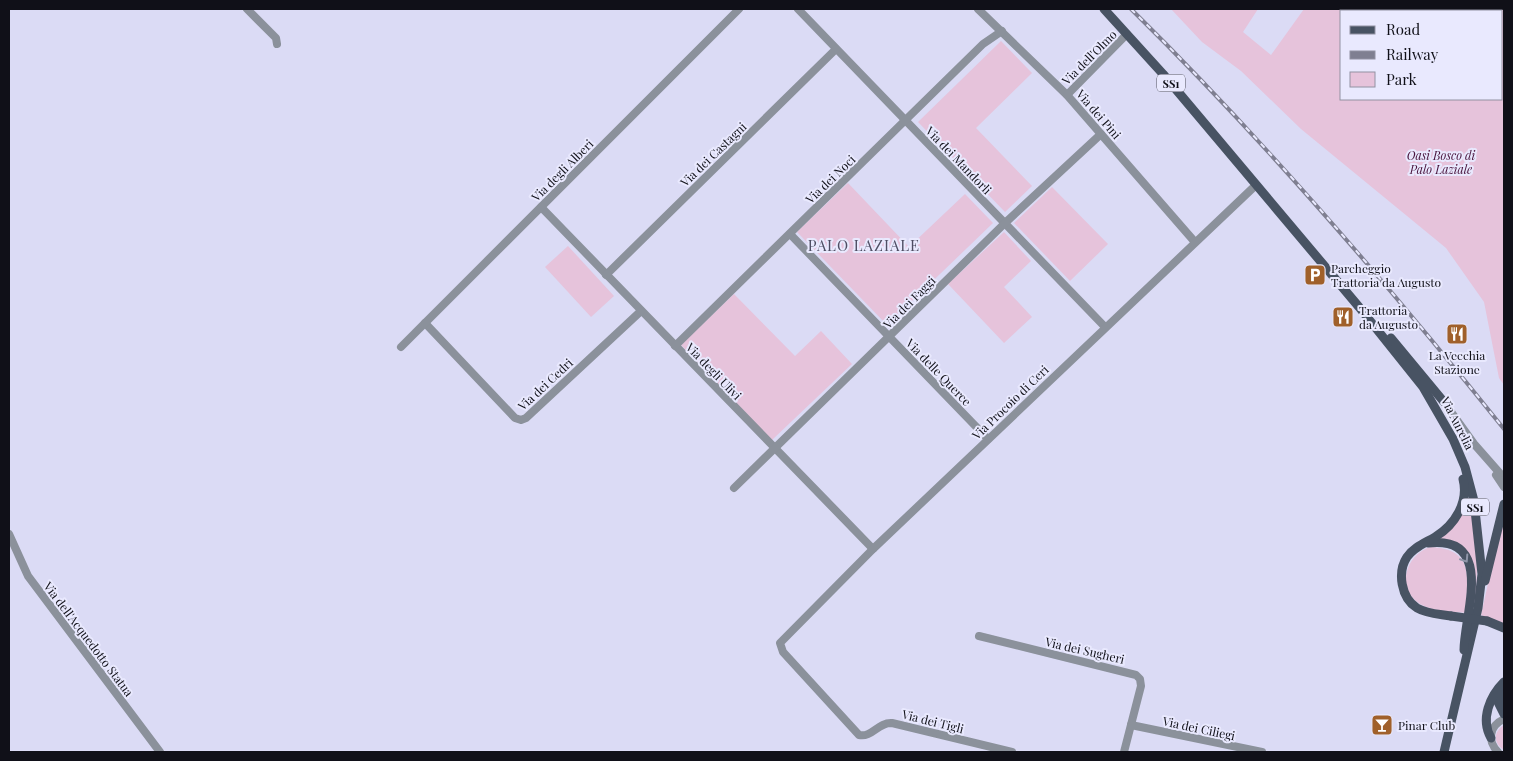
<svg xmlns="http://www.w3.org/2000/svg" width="1513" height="761" viewBox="0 0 1513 761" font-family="'Playfair Display',serif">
<rect width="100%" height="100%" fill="#dbdbf5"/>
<g fill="#e6c3db" fill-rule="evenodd">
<path d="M1171,9H1258L1243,32L1271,55L1304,9H1504V385L1499,378L1484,302L1446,248L1301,129L1241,71L1202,42ZM1342,11H1502V99H1342Z"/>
<path d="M1001,41L1032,73L976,128L1032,186L1005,212L918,122Z"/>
<path d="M848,183L909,247L965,194L993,223L887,325L797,232Z"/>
<path d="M1052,187L1108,244L1070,281L1014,223Z"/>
<path d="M1004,232L1031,261L1004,287L1032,317L1004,343L948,284Z"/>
<path d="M568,246L614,296L591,317L545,267Z"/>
<path d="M734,294L795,356L821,331L852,364L772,440L681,345Z"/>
<path d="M1467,494C1479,526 1479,572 1474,606L1469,559L1438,539Z"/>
<path d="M1504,512V624L1481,615Z"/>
<path d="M1430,547C1476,549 1467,578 1466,613C1452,611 1433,612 1420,604C1396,589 1405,555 1430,547Z"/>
<path d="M1504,725V750C1493,743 1493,732 1504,725Z"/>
</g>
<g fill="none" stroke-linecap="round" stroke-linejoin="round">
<g stroke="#8b919b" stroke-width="8">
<path d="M247,9L276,38L277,44"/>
<path d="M798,9L1105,327"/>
<path d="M978,9L1067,95L1194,241"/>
<path d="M1067,95L1127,34"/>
<path d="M541,207L873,549"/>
<path d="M790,234L988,439"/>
<path d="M606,275L836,49"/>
<path d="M425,323L515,418L521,420L526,418L641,311"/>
<path d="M675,346L983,44L1002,31"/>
<path d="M401,347L739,9"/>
<path d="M1444,402L1475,445L1504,478"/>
<path d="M1496,475L1504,487"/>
<path d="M734,488L1005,223L1101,134"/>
<path d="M9,534L28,576L160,752"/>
<path d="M979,636L1136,675L1140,679L1141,686L1124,752"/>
<path d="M1131,725L1262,752"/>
<path d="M1012,752L892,723C878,722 872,738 859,735L783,652L780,643L873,549L1256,185"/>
<path d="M1498,752C1487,741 1489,726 1504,719"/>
</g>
<g stroke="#485363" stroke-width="9">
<path d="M1104,9L1163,74L1359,307L1423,387L1453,439L1465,467L1474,501L1482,574L1478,608L1444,752"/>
<path d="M1391,338L1444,402"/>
<path d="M1428,543C1496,535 1464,615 1464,650"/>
<path d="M1485,581L1504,504"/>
<path d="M1451,616C1440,614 1427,614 1417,608C1401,598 1397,572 1407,557C1414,547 1425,543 1435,537C1455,525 1469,502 1463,479"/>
<path d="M1487,621L1504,628"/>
<path d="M1504,689L1498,702L1504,714"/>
<path d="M1491,738C1480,719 1490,696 1504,682"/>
</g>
<g stroke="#7f7f91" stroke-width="4">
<path id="rail" d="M1131,9C1264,140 1387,283 1504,429"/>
</g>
<use href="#rail" stroke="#e9e9fe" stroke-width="2" stroke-dasharray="5.5" stroke-linecap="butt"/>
<path stroke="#485363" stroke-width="9" d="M1451,616L1487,621"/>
</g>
<defs><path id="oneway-chevron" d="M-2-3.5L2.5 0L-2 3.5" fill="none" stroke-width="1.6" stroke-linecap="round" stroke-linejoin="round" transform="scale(1.25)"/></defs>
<use stroke="#9096a9" href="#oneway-chevron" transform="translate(1465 559) rotate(57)"/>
<defs>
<g id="parking-square" transform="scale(1.125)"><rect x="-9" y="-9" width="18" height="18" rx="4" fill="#a0602a" stroke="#e9e9fe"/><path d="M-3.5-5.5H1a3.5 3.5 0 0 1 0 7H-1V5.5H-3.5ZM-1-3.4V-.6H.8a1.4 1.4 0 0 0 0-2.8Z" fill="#fff"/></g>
<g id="restaurant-square" transform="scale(1.125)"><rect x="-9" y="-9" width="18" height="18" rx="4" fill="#a0602a" stroke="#e9e9fe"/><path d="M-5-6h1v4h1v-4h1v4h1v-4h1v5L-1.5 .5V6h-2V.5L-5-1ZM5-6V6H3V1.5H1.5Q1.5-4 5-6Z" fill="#fff"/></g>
<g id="bar-square" transform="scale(1.125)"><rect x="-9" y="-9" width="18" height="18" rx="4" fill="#a0602a" stroke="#e9e9fe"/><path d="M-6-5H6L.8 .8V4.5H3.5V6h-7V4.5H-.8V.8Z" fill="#fff"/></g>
</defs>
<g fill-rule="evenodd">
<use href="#parking-square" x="1315" y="275"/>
<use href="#restaurant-square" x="1343" y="317"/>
<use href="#restaurant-square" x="1457" y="334"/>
<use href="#bar-square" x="1382" y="725"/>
</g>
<g text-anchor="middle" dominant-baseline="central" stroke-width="4" stroke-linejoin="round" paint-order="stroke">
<g fill="#e9e9fe" stroke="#51515d" stroke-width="1">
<rect x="1157" y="74.5" width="28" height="17" rx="4"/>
<rect x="1461" y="498.5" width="28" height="17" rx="4"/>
</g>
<g font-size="11" font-weight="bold" fill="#101018">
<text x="1171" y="83">SS1</text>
<text x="1475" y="507">SS1</text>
</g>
<g font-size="12" fill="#101018" stroke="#e9e9fe">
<text transform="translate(1089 57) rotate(-45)">Via dell'Olmo</text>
<text transform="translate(1099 114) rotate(49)">Via dei Pini</text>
<text transform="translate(713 154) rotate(-44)">Via dei Castagni</text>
<text transform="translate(959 160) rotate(46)">Via dei Mandorli</text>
<text transform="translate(562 170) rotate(-45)">Via degli Alberi</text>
<text transform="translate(830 179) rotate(-44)">Via dei Noci</text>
<text transform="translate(909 302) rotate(-45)">Via dei Faggi</text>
<text transform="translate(714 371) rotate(46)">Via degli Ulivi</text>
<text transform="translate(939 372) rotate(46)">Via delle Querce</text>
<text transform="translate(545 384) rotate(-43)">Via dei Cedri</text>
<text transform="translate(1010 402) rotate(-44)">Via Procoio di Ceri</text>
<text transform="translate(1458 423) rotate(63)">Via Aurelia</text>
<text transform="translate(89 639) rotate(53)">Via dell'Acquedotto Statua</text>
<text transform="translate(1085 650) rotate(13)">Via dei Sugheri</text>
<text transform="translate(933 721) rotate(14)">Via dei Tigli</text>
<text transform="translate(1199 728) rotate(12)">Via dei Ciliegi</text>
</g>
<g font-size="12" font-style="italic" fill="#48133c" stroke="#e9e9fe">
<text x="1441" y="155">Oasi Bosco di<tspan x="1441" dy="14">Palo Laziale</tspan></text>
</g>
<g font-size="12" fill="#101018" stroke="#e9e9fe" text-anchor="start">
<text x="1331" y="268">Parcheggio<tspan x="1331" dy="14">Trattoria da Augusto</tspan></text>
<text x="1359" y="310">Trattoria<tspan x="1359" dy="14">da Augusto</tspan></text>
<text x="1457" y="355" text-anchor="middle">La Vecchia<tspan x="1457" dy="14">Stazione</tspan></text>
<text x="1398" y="725">Pinar Club</text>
</g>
<g font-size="15" letter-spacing="1" fill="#4e4d63" stroke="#e9e9fe">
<text x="864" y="245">PALO LAZIALE</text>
</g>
</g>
<rect width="1513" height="761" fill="none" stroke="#101018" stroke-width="20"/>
<rect x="1340" y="10" width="162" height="90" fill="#e9e9fe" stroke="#9292a2"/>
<rect x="1350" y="26" width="25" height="8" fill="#485363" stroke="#9292a2"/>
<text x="1386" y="35" font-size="15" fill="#101018">Road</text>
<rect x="1350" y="51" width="25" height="8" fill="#7f7f91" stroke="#9292a2"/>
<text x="1386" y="60" font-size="15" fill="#101018">Railway</text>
<rect x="1350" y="72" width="25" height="15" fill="#e6c3db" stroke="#9292a2"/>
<text x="1386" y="85" font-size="15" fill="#101018">Park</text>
</svg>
